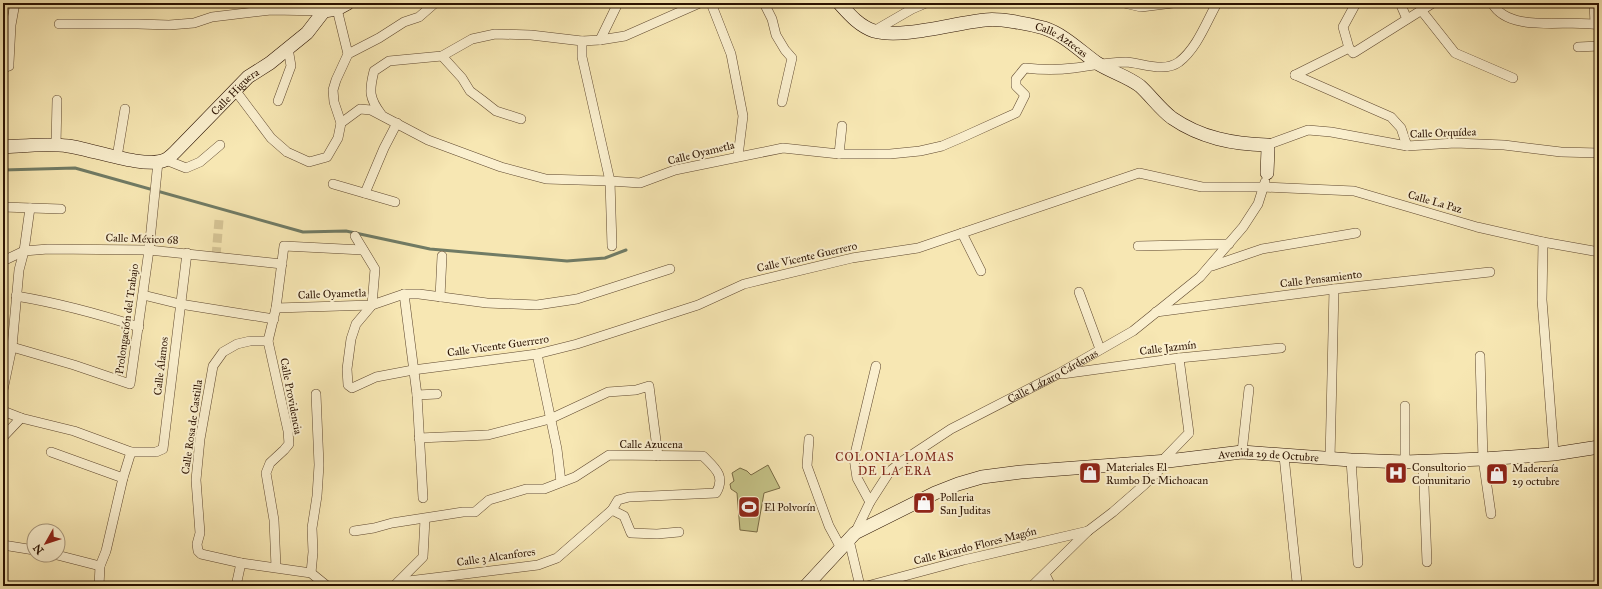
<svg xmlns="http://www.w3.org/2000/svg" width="1602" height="589" viewBox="0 0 1602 589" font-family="'IM FELL Great Primer',serif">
<rect width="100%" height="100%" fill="#f7e7b3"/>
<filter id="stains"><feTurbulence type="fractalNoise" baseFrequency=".005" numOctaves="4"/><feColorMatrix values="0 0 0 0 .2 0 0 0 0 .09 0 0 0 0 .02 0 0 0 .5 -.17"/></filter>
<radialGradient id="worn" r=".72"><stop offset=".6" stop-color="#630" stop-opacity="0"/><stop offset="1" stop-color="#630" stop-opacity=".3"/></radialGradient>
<path fill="#c5c387" stroke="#786a44" d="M768,465L780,488L764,493L757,532L740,530L737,493L731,489L730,484L734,481L732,473L740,468L747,471L751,475Z"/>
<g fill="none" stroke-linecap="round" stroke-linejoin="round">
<path stroke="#707b65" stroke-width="3" d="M3,170L75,168L303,232L346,231L430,249L567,261L605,258L626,250"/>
<path stroke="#d8c798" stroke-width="9" stroke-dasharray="9 4.5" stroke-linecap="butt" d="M216,256L219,220"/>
<g stroke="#5e472e" stroke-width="10">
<g id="street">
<path d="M711,3L731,54L743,116L738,156"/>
<path d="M764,3L772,19L776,35L785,50L792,58L782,102"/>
<path d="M1124,3L1141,7L1173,3"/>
<path d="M1400,3L1407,19"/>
<path d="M1492,3C1510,35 1569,18 1599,25"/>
<path d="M1594,3L1595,24"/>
<path d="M337,9L348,54L336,80L333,90L334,102L341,123"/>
<path d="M1421,10L1455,53L1513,78"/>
<path d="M59,24H138L169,25L194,23L212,17L271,10L324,11"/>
<path d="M874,31L912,9L926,3"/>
<path d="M600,40L618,3"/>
<path d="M582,41V57L610,181L612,246"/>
<path d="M1578,47L1599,46"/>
<path d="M1349,48L1343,27L1356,3"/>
<path d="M348,54L379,38L404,22L419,17L435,3"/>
<path d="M442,56L462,78L470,91L482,100L496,111L521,119"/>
<path d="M3,68L9,66V63L11,25L15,3"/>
<path d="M1295,75L1349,48L1353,53L1355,52L1433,3"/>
<path d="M1295,75L1391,117L1401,128L1407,146"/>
<path d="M235,90L271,138L287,152L309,162L327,157L338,138L341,123L360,109L371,110L428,140L501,167L546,179L610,181L640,183L675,170L783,148L839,154H890L920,151L942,146L963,137L1016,113L1025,95L1016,86V79L1025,68C1042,70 1058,70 1074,68C1091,66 1108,62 1126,62C1142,63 1164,73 1179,62C1197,48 1206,23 1217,3"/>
<path d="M278,101L291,66L288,48"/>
<path d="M381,114C369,98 369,91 374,71L389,61L442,56L472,39L495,34L531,35L582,41L600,40L625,36L700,3"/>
<path d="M56,145L57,100"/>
<path d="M1267,145L1308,130L1331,132L1407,146L1455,143L1504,145L1561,152L1599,153"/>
<path d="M839,154L842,126"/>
<path d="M117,157L125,109"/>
<path d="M166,160L186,168L200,162L220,145"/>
<path d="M333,184L395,202"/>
<path d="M365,193L384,148L397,123"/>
<path d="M3,207L61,209"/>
<path d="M962,233L981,271"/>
<path d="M355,236L375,269L372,305L356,324L351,339L347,369L348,385L352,388L376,377L413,370L537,354L577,344L698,305L744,284L852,258L918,248L1139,173L1202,187H1263L1354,191L1477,227L1543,242L1599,252"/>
<path d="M1543,242L1542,300L1554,454"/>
<path d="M1138,246L1229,244"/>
<path d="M3,261L24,251L48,249L149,250L282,264"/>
<path d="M1212,266L1262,249L1356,233"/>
<path d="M1079,292L1100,349"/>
<path d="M404,294L417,395L423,498"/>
<path d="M143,295L180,304L274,319"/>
<path d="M16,296C58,303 99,314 139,327"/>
<path d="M440,297L442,256"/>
<path d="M276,308L372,305L404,294H419L487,303L537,305L577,299L670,269"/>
<path d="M1156,312L1334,289L1490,272"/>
<path d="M268,341H250L237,344L223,352L213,366L200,439L196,480L200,533L197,544L198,551L201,554L241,563L311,573L327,586"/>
<path d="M12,347L74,365L130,384L149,250L158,162"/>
<path d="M537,354L557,449L561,482"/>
<path d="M1480,356L1483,459L1491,514"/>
<path d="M1062,374L1179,358L1281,348"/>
<path d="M3,390L12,347L19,270L24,251L30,208"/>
<path d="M417,395L437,394"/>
<path d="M3,411L21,418L74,431L131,452H156L163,449L187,253"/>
<path d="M3,437L21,418"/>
<path d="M419,438L488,435L550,419L608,392L636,390L649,386L658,456"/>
<path d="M809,439L807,466L829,526L841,548"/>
<path d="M51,452L123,478"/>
<path d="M1242,452L1249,389"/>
<path d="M1284,456L1297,582"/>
<path d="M1330,459L1334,289"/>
<path d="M1351,460L1358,563"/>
<path d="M1423,461L1427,562"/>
<path d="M1161,462L1189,433L1179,358"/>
<path d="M1405,462V406"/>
<path d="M870,502L857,478L854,458L876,366"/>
<path d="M612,510L624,516L631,533L657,534L679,532"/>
<path d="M354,531L374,528L392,523L463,512H475L489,500L526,489H544L575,477L609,455L703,456C715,468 726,476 716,493L629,497L618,500L612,510L557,558L538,565L400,582"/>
<path id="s1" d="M855,533L870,502L890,471L904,460L951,429L1058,374L1133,331L1200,277L1243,227L1258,204L1265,182"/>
<path d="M849,540L860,586"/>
<path d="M3,545L34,550"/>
<path d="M57,555L100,566"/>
<path d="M276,567L274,520L266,473L270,463L284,450L289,444L288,431L268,341L276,308L284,246L363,250"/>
<path d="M311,573L313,552L312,528L317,496L319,465L316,394"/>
<path d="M1045,574L1051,586"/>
<path d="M99,586L100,566L106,551L123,478L131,452"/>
<path d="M236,586L241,563"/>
<path d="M394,586L423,557L425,519"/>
<path d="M867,586L964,560L1088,531"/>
<path d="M1032,586L1088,531L1113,512L1144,485L1168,461"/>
</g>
</g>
<g stroke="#2b1201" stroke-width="14">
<g id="secondary">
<path id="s2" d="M839,3C849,14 859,26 874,31C902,39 954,23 985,20C1000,18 1029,24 1044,28C1065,35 1080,51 1097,63C1111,72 1127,76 1140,86C1151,96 1160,109 1172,118C1201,138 1233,144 1267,145L1268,149L1267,173"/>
<path id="s3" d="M3,147C24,146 47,143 68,146C91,149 145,169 165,160C169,158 172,155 175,152L248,77L270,63L307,33L324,11L337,9L348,3"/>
<path id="s4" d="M806,586L855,533L935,493L958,484L982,477L1021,472L1168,461L1242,452L1351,460L1405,462L1483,459L1554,454L1599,447"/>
</g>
</g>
<use href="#street" stroke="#faefce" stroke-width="9"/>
<use href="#secondary" stroke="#faefce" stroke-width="13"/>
</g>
<defs>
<g id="shop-square" transform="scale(1.15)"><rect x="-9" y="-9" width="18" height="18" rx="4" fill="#8f2418" stroke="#faefce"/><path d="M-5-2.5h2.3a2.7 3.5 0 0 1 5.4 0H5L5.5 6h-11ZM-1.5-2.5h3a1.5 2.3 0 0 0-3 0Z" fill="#fff"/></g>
<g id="hospital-square" transform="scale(1.15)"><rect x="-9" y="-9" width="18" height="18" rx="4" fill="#8f2418" stroke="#faefce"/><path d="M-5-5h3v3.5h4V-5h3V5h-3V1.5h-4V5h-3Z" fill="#fff"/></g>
<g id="stadium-square" transform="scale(1.15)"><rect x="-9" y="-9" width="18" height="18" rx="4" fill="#8f2418" stroke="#faefce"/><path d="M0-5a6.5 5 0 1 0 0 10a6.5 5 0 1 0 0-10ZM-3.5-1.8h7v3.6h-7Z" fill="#fff"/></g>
</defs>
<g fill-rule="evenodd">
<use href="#shop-square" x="1090" y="473"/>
<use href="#hospital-square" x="1396" y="473"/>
<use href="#shop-square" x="1497" y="474"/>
<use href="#shop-square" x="924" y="503"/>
<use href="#stadium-square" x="749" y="507"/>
</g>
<g text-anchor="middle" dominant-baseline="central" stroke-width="4" stroke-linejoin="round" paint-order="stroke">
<g font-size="11" fill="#2b1201" stroke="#faefce">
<text stroke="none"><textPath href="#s2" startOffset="238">Calle Aztecas</textPath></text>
<text stroke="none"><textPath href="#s3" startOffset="262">Calle Higuera</textPath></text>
<text transform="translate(1443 133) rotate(-2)">Calle Orquídea</text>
<text transform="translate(701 153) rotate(-14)">Calle Oyametla</text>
<text transform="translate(1435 202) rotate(16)">Calle La Paz</text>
<text transform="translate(142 239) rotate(2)">Calle México 68</text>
<text transform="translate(807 257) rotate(-13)">Calle Vicente Guerrero</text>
<text transform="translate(1321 279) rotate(-7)">Calle Pensamiento</text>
<text transform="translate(332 294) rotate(-2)">Calle Oyametla</text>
<text transform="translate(127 319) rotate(-82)">Prolongación del Trabajo</text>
<text transform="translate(498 346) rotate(-8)">Calle Vicente Guerrero</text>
<text transform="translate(1168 348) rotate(-7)">Calle Jazmín</text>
<text transform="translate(161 366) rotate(-83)">Calle Álamos</text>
<text stroke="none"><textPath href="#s1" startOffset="260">Calle Lázaro Cárdenas</textPath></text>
<text transform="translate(291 396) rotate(79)">Calle Providencia</text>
<text transform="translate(192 427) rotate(-82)">Calle Rosa de Castilla</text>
<text x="651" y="444">Calle Azucena</text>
<text stroke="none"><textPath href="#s4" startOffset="499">Avenida 29 de Octubre</textPath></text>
<text transform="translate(975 546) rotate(-14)">Calle Ricardo Flores Magón</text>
<text transform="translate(496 557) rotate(-8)">Calle 3 Alcanfores</text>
</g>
<g font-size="11" fill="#2b1201" stroke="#faefce" text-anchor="start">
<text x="1106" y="467">Materiales El<tspan x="1106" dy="13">Rumbo De Michoacan</tspan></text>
<text x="1412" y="467">Consultorio<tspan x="1412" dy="13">Comunitario</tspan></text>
<text x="1512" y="468">Maderería<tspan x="1512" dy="13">29 octubre</tspan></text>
<text x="940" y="497">Polleria<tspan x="940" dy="13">San Juditas</tspan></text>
<text x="764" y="507">El Polvorín</text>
</g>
<g font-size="12" letter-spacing="1" fill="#7a1f14" stroke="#faefce">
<text x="895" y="457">COLONIA LOMAS<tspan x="895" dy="14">DE LA ERA</tspan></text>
</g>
</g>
<rect width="1602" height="589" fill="none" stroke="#f7e7b3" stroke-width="16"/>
<rect x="4" y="4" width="1594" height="581" fill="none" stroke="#2b1201" stroke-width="2"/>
<rect x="8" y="8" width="1586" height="573" fill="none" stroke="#2b1201"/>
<g transform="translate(46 543) rotate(231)"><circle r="19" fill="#faefce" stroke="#a7977c"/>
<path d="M0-3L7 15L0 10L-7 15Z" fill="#8f2418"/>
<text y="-6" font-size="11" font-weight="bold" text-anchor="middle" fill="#2b1201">N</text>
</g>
<rect width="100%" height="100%" filter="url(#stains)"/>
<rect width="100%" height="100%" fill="url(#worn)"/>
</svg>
